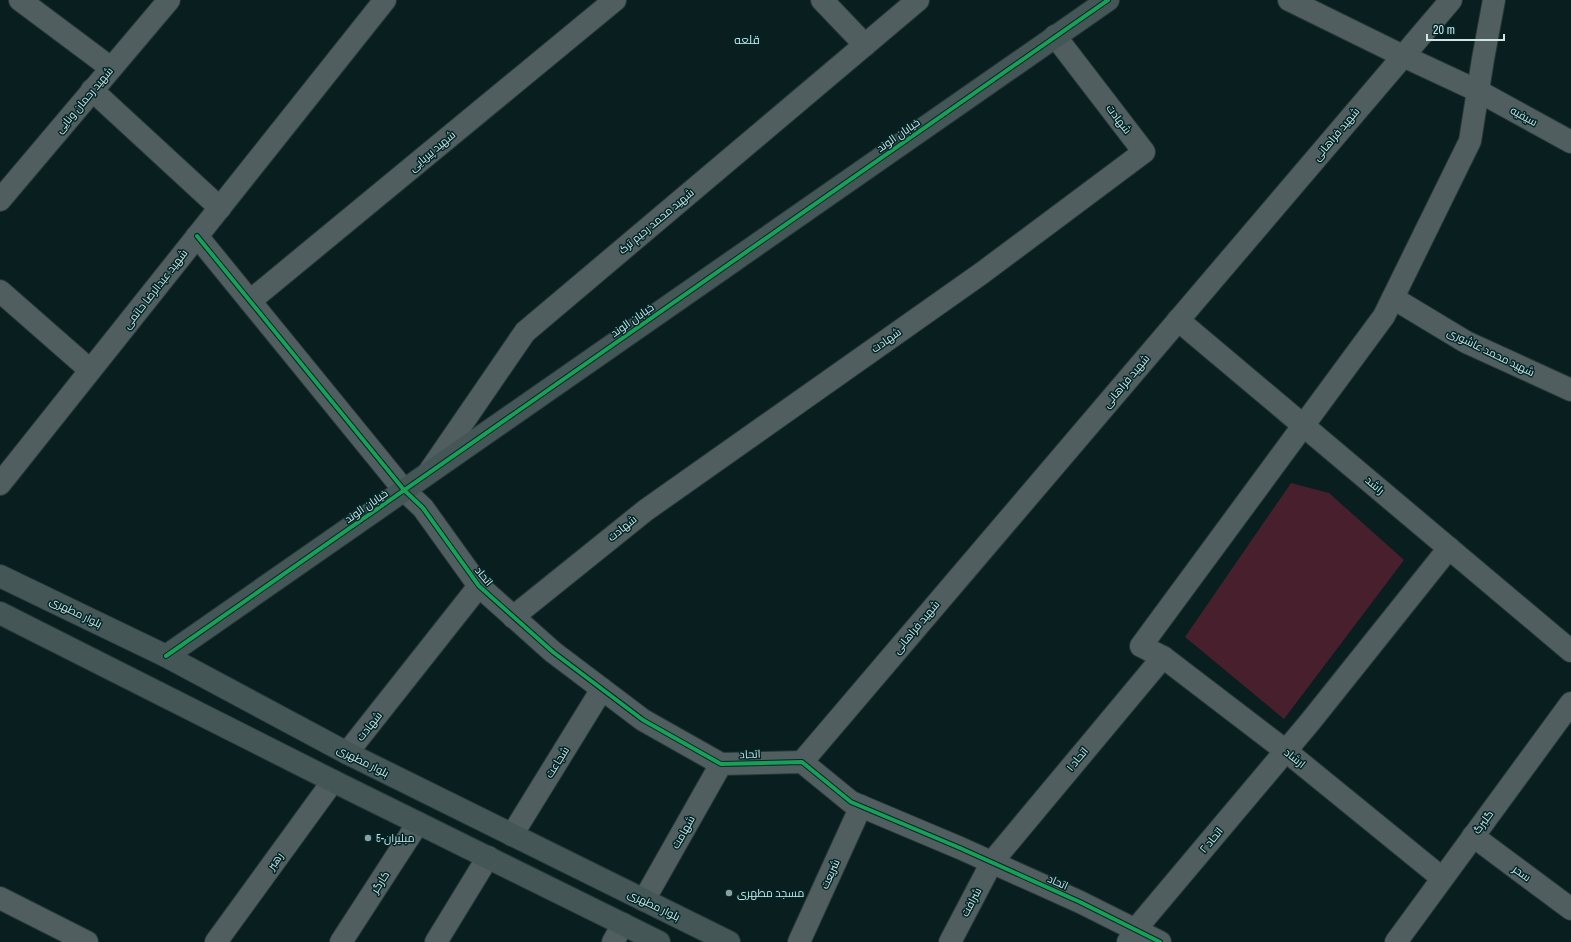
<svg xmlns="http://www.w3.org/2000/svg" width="1571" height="942" viewBox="0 0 1571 942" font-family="'Archivo Narrow',Cairo,sans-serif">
<rect width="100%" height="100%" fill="#091e1f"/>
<path fill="#481f2d" d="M1291,483L1329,493L1404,560L1284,719L1185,637Z"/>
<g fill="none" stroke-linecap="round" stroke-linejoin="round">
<g stroke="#263839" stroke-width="24">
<g id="street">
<path d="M20,0L111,68"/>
<path d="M822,0L865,45"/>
<path d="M1289,0L1403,56L1478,91L1571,142"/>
<path d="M92,90L220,208"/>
<path d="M0,200L169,0"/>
<path d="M197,236L404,490L423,508L479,586L553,652L643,720L721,764L802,762L851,802L960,848L1080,902L1160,942"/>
<path d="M0,291L90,370"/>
<path d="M1393,298L1466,342L1571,390"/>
<path d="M250,301L615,0"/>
<path d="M1178,320L1571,651"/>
<path d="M429,472L525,332L918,0"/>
<path d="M0,484L385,0"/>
<path d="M513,617L646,510L982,273L1144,152L1055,36"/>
<path d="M347,753L479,586"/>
<path d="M802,762L1451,0"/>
<path d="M512,835L602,689"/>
<path d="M1473,836L1571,909"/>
<path d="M1442,878L1286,751L1163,657L1141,646L1384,316L1470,141L1483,59L1494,0"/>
<path d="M0,898L87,942"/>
<path d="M644,900L721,764"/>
<path d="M216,942L333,781"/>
<path d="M341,942L418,823"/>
<path d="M436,942L488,857"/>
<path d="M613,942L623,924"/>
<path d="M799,942L861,806"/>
<path d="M950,942L992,862L1163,657"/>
<path d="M1128,942L1135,930L1310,722L1449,548"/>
<path d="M1396,942L1571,703"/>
</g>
</g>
<g stroke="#263839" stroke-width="24">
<g id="secondary">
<path d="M0,576L166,656L347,753L729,942"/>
<path d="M0,613L333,781L659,942"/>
<path d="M166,656L1108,0"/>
</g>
</g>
<use href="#street" stroke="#515e5f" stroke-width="22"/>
<use href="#secondary" stroke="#455657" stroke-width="22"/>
<g stroke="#002628" stroke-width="6">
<g id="cycleway">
<path d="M197,236L404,490L423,508L479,586L553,652L643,720L721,764L802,762L851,802L960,848L1080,902L1160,942"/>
<path d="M166,656L1108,0"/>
</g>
</g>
<use href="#cycleway" stroke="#1a9f57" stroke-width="4"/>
</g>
<g fill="#8a9fa0" stroke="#002628" stroke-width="1.5">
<circle cx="368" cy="838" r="4"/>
<circle cx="729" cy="893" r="4"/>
</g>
<g text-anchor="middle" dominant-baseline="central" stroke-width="3" stroke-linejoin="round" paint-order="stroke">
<g font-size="11" fill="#cfe4e5" stroke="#002628">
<text transform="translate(84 100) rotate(-50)">شهید رحمان ونایی</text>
<text transform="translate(1524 116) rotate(29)">سیفیه</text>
<text transform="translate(1119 119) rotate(53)">شهادت</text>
<text transform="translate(1336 134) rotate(-50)">شهید فراهانی</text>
<text transform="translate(898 135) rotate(-35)">خیابان الوند</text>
<text transform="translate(432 151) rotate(-40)">شهید پیریایی</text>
<text transform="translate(656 221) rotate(-40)">شهید محمد رحیم ترک</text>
<text transform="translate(155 289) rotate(-52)">شهید عبدالرضا حاتمی</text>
<text transform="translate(632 320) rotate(-35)">خیابان الوند</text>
<text transform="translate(886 340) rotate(-35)">شهادت</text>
<text transform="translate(1491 352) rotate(26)">شهید محمد عاشوری</text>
<text transform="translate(1126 381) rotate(-50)">شهید فراهانی</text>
<text transform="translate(1375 485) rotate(40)">راشد</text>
<text transform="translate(366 506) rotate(-35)">خیابان الوند</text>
<text transform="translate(622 528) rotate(-39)">شهادت</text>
<text transform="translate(484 576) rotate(50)">اتحاد</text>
<text transform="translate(76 612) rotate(26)">بلوار مطهری</text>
<text transform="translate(916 627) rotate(-50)">شهید فراهانی</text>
<text transform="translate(369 726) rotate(-52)">شهادت</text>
<text transform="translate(750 754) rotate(-2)">اتحاد</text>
<text transform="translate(1295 758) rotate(39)">ارشاد</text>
<text transform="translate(1077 759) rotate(-50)">اتحاد ۱</text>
<text transform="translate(363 761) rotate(27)">بلوار مطهری</text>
<text transform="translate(557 762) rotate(-58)">شجاعت</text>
<text transform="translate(1483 822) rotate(-54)">گلبرگ</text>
<text transform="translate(683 832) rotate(-61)">شهامت</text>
<text transform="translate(1211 840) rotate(-50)">اتحاد ۲</text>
<text transform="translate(275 861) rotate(-54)">رهبر</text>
<text transform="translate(1522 873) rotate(36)">سحر</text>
<text transform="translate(830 874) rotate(-66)">شریعت</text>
<text transform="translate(380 882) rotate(-57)">کارگر</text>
<text transform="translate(1058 882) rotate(24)">اتحاد</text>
<text transform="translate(971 902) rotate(-62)">شرافت</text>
<text transform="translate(654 905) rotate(26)">بلوار مطهری</text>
</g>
<g font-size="11" fill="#cfe4e5" stroke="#002628" text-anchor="start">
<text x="376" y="838">مبلیران-5</text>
<text x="737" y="893">مسجد مطهری</text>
</g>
<g font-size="12" fill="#cfe4e5" stroke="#002628">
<text x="747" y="40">قلعه</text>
</g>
</g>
<path d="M1427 34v6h77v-6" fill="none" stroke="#cfe4e5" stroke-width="2"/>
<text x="1433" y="34" font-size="12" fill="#cfe4e5" stroke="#002628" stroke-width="3" paint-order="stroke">20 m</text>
</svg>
